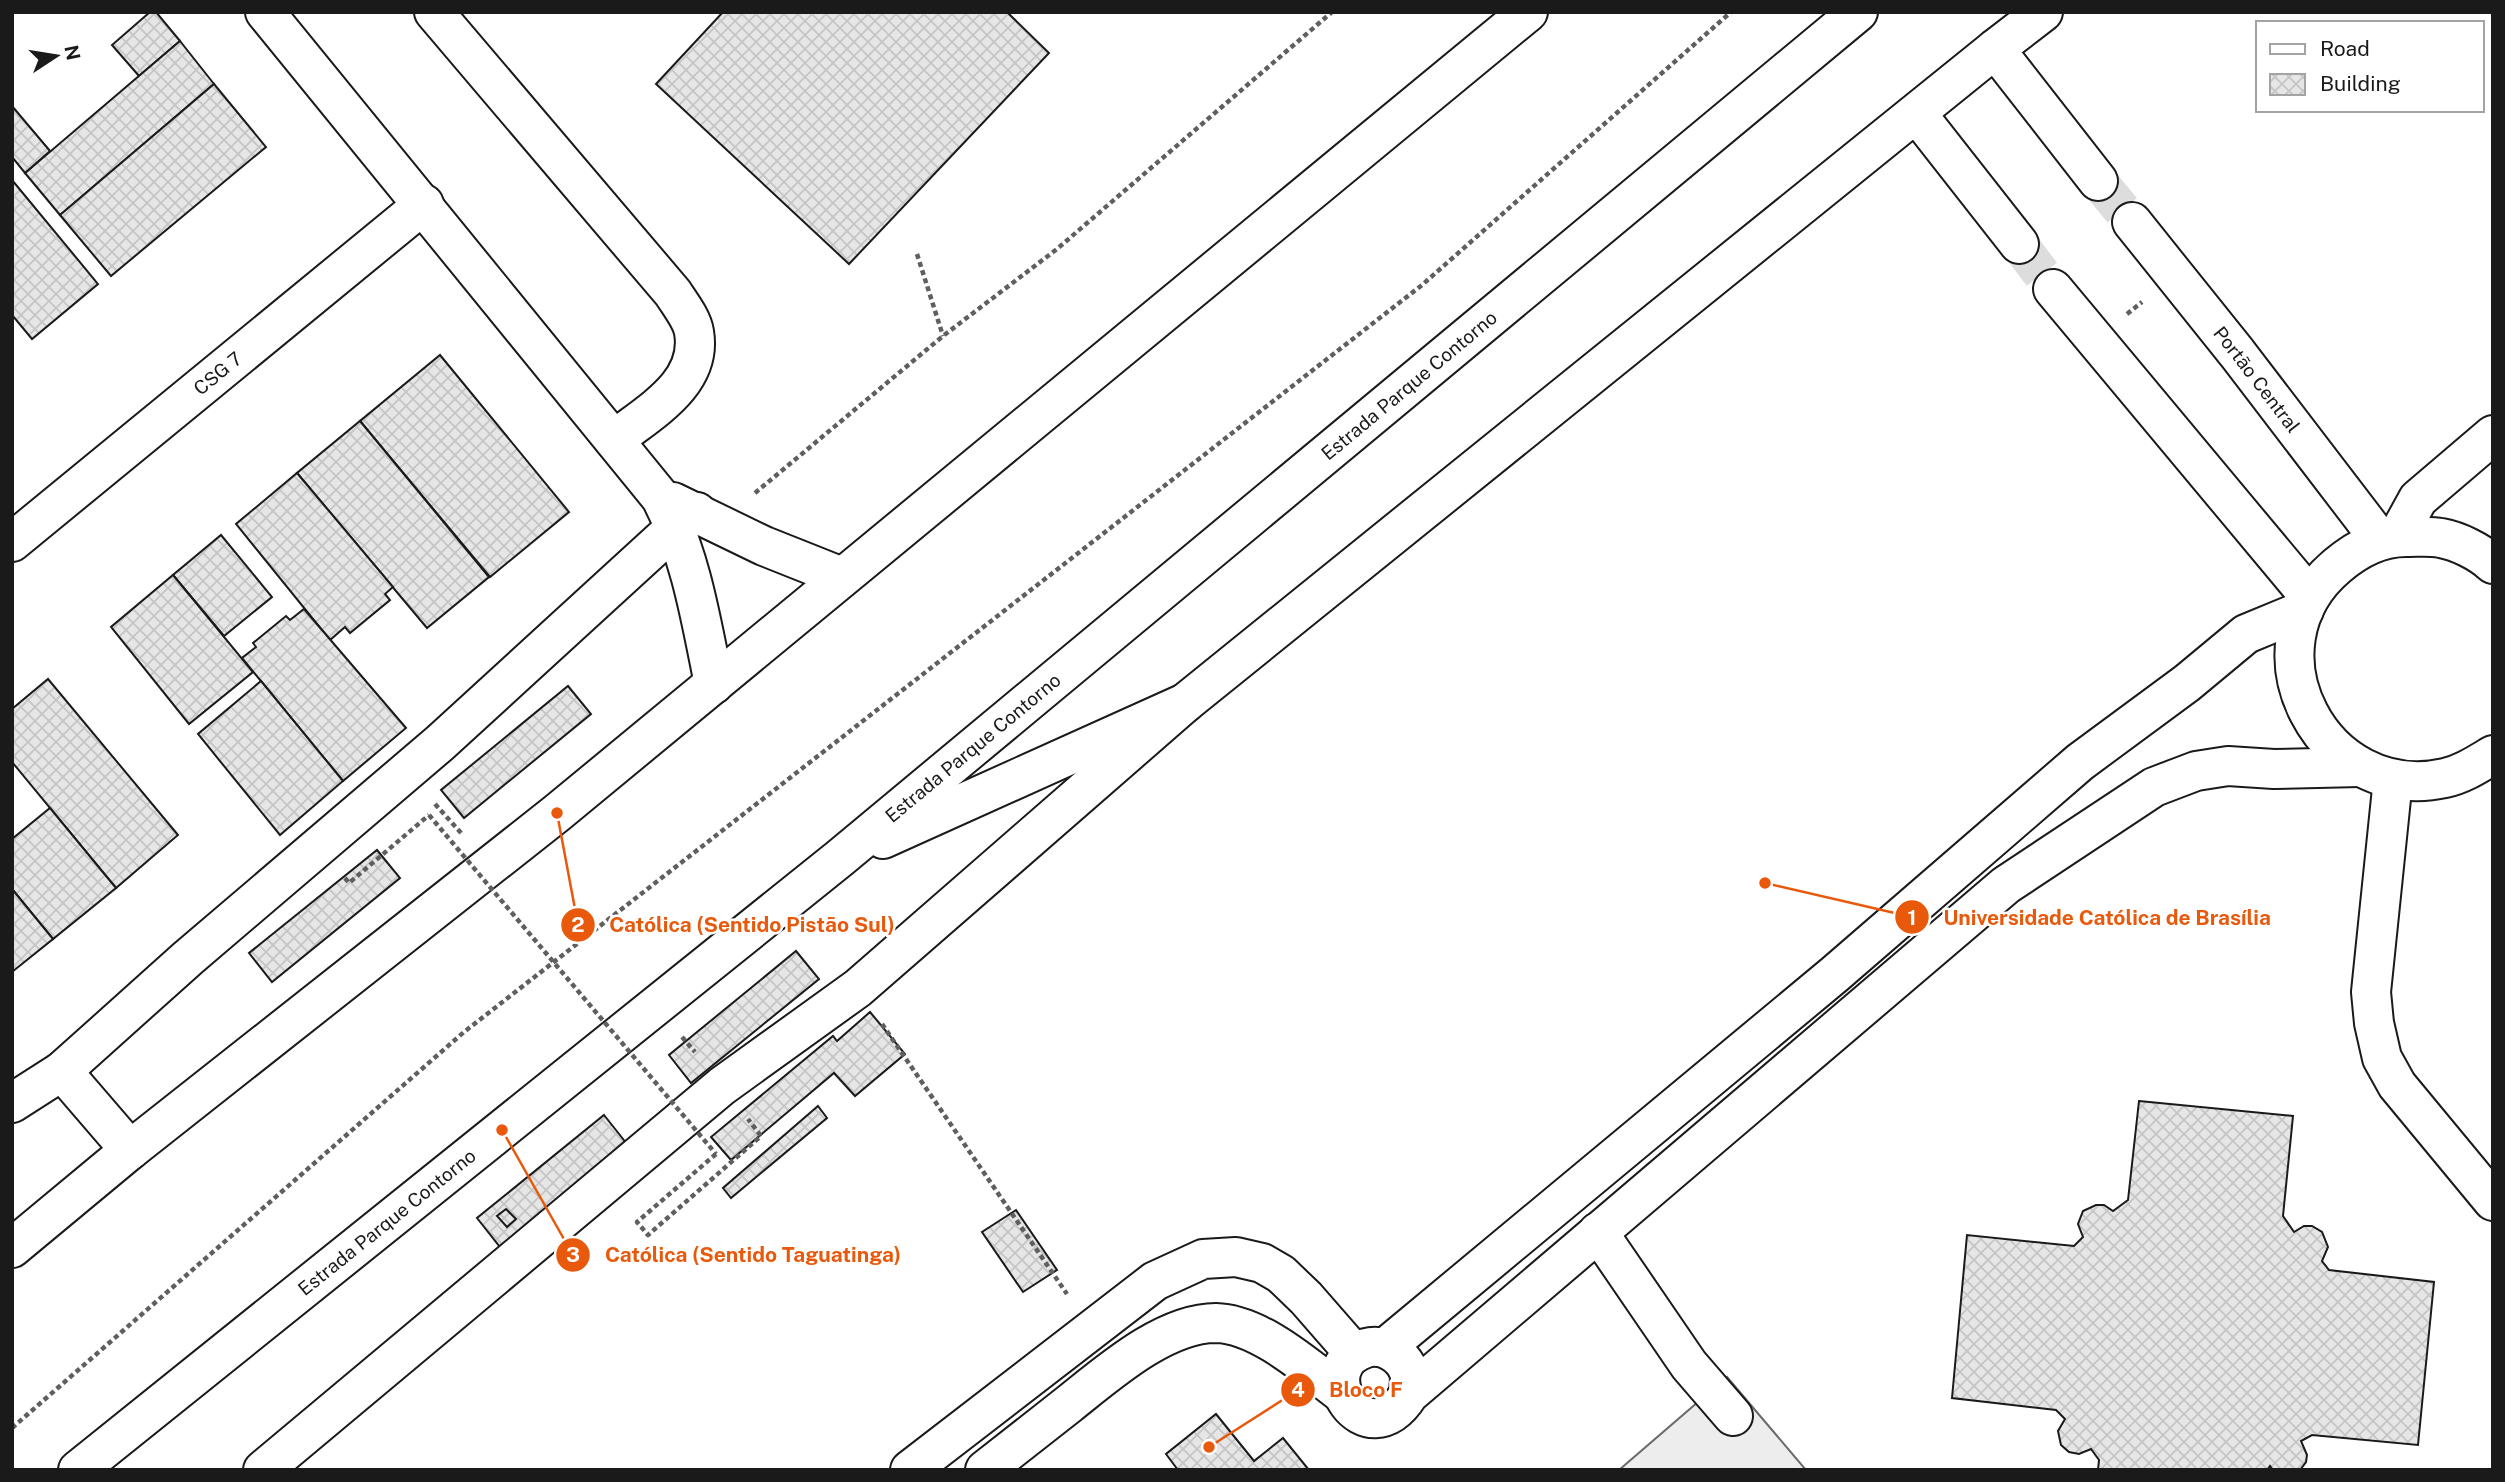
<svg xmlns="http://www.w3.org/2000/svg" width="2505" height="1482" viewBox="0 0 2505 1482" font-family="'Public Sans',sans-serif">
<defs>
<pattern id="building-cross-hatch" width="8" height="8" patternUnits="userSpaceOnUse" patternTransform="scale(1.75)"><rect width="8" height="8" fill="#e6e6e6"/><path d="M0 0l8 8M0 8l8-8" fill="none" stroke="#c5c5c5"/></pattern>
</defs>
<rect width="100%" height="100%" fill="#fff"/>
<path fill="#ededed" stroke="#6a6a6a" stroke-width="2" d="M1727,1377L1806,1470H1619Z"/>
<g fill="url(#building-cross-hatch)" stroke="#1a1a1a" stroke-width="2">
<path d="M150,12H156L180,41L139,76L112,45Z"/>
<path d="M723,12H1007L1049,53L849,264L656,84Z"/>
<path d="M180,41L214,84L60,215L25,173Z"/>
<path d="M214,84L266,147L111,276L60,215Z"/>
<path d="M12,106L50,151L25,173L12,157Z"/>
<path d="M12,180L98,284L32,339L12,315Z"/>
<path d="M440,355L569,512L490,577L360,421Z"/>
<path d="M360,421L489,577L427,628L297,473Z"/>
<path d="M297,473L393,587L385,594L390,600L350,633L345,627L330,640L236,524Z"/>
<path d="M221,535L272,597L224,636L173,575Z"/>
<path d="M173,575L253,672L189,724L111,627Z"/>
<path d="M304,609L406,728L343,781L242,658L256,647L253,643L286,616L290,620Z"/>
<path d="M48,679L178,835L116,888L12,762V709Z"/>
<path d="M261,681L343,781L280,835L198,734Z"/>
<path d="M568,686L591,714L464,818L441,790Z"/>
<path d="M50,808L116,888L53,939L12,889V839Z"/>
<path d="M377,850L400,878L272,982L249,953Z"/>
<path d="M12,889L53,939L12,972Z"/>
<path d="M796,951L819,979L691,1083L669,1055Z"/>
<path d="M870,1012L905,1054L855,1096L834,1073L731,1160L711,1137L833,1036L837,1041Z"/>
<path d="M2139,1101L2293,1116L2283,1216L2294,1232L2304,1226H2312L2322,1232L2328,1247L2322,1261L2329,1270L2434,1282L2418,1445L2312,1435L2301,1441L2307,1455L2306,1462L2300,1470H2273L2270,1466L2267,1470H2098L2099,1460L2091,1449L2079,1454L2069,1452L2061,1445L2058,1431L2065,1419L2056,1410L1952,1398L1967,1235L2074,1246L2083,1237L2078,1224L2083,1211L2096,1205H2104L2113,1211L2128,1200Z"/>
<path d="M818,1106L827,1118L731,1198L723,1188Z"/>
<path d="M604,1115L627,1144L500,1247L477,1218Z"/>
<path d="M506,1209L516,1219L507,1227L497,1216Z"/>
<path d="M1016,1210L1057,1270L1023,1292L982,1232Z"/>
<path d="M1216,1414L1254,1461L1283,1438L1309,1470H1178L1166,1454Z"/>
</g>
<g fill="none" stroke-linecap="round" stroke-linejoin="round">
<g stroke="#ddd" stroke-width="38" stroke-dasharray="38 19" stroke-linecap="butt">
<path d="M2098,181L2132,222"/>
<path d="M2019,244L2053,289"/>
</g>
<g stroke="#1a1a1a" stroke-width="42">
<g id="minor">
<path d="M265,12L661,498C691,556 701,620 714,684"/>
<path d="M434,12L673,293C680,304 692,319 694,332C703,384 649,412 614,440"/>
<path d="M1995,49L2098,181"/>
<path d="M1917,114L2019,244"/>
<path id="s1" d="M2132,222L2237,353L2380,540"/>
<path d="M2053,289L2310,597"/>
<path d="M673,502L764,546L842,577"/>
<path d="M2397,537L2418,499L2493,435"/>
<path id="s2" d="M12,542L424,204"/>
<path d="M2493,564C2480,552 2458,541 2441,538C2431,536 2419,537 2409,537C2381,536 2358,548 2337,566C2240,648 2323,805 2445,778C2463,774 2478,764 2493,755"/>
<path d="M2393,779L2371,992L2374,1023L2382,1058L2397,1085L2493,1201"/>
<path d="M62,1071L130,1150"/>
<path d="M12,1103L62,1071L188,958L440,743L676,527L697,512"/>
<path d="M1598,1232L1689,1365L1733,1416"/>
<path d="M1385,1348L1835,974L2080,762L2187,683L2246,634L2304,610"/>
<path d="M1409,1394C1409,1387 1411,1379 1409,1372C1403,1355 1384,1343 1366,1348C1305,1367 1366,1462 1409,1394L2006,885L2154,787L2196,771L2228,766L2274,769L2360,767"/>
<path d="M263,1470L722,1086L858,988L1185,703L1995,49L2043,12"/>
<path d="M910,1470L1155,1281L1203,1259L1236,1257L1262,1263L1281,1274L1306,1298L1354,1353"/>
<path d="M985,1470C1013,1448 1041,1426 1069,1404C1108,1373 1164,1323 1216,1323C1259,1324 1307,1367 1340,1392"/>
</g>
</g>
<g stroke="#1a1a1a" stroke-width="42">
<g id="highway">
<path d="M883,839L1185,703"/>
<path d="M12,1248L130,1150L557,813L1528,12"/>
<path id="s3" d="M78,1470L840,858L1858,12"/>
</g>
</g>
<g stroke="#5f5f5f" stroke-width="4.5" stroke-dasharray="5 3.5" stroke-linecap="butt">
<path d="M917,254L943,336"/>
<path d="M2127,314L2142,302"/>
<path d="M755,493L943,336L1057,249L1332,12"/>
<path d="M435,804L462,834"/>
<path d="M345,878L349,883L429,815"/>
<path d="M882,1024L1067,1294"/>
<path d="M682,1037L695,1052"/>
<path d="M716,1154L637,1222L648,1235L761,1136L748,1119"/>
<path d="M12,1428L464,1032L1422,285L1731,12"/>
</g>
<use href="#minor" stroke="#fff" stroke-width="38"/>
<use href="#highway" stroke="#fff" stroke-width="38"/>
<path stroke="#5f5f5f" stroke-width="4.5" stroke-dasharray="5 3.5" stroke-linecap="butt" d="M429,815L716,1154"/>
</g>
<g text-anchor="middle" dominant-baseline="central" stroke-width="5" stroke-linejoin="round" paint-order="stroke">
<g font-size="19" fill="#1a1a1a" stroke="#fff">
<text stroke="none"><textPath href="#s2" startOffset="266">CSG 7</textPath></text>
<text stroke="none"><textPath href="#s1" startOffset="201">Portão Central</textPath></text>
<text stroke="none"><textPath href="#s3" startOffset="1717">Estrada Parque Contorno</textPath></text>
<text stroke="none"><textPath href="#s3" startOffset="1150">Estrada Parque Contorno</textPath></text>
<text stroke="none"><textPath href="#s3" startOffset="396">Estrada Parque Contorno</textPath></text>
</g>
</g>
<path fill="none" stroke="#e8590c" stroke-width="2.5" d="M1765 883L1912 917M557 813L578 925M502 1130L573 1255M1209 1447L1298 1390"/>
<g fill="#e8590c" stroke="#fff" stroke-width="2.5">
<circle cx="1765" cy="883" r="7"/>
<circle cx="557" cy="813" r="7"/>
<circle cx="502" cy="1130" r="7"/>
<circle cx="1209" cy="1447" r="7"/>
<circle cx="1912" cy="917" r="18"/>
<circle cx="578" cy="925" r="18"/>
<circle cx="573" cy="1255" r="18"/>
<circle cx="1298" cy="1390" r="18"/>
</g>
<g font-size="21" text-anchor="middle" font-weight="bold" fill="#fff">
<text x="1912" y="925">1</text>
<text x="578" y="932">2</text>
<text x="573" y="1262">3</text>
<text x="1298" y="1397">4</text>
</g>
<g font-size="21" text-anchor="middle" font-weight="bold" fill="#e8590c" stroke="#fff" stroke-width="5" stroke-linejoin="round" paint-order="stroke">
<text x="2107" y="925">Universidade Católica de Brasília</text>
<text x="752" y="932">Católica (Sentido Pistão Sul)</text>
<text x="753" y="1262">Católica (Sentido Taguatinga)</text>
<text x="1366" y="1397">Bloco F</text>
</g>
<rect width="2505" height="1482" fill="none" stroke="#1a1a1a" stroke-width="28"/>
<rect x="2256" y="21" width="228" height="91" fill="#ffffff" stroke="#a3a3a3" stroke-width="2"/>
<rect x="2270" y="44" width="35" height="10" fill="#ffffff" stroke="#a3a3a3" stroke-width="2"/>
<text x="2320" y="56" font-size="21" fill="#1a1a1a">Road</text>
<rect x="2270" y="74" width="35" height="21" fill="url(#building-cross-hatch)" stroke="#a3a3a3" stroke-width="2"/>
<text x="2320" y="91" font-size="21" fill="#1a1a1a">Building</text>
<g transform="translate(56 56) rotate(78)" stroke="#ffffff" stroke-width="5" paint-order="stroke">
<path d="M0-5L12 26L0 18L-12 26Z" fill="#1a1a1a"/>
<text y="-10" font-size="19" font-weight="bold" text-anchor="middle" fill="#1a1a1a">N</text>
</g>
</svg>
